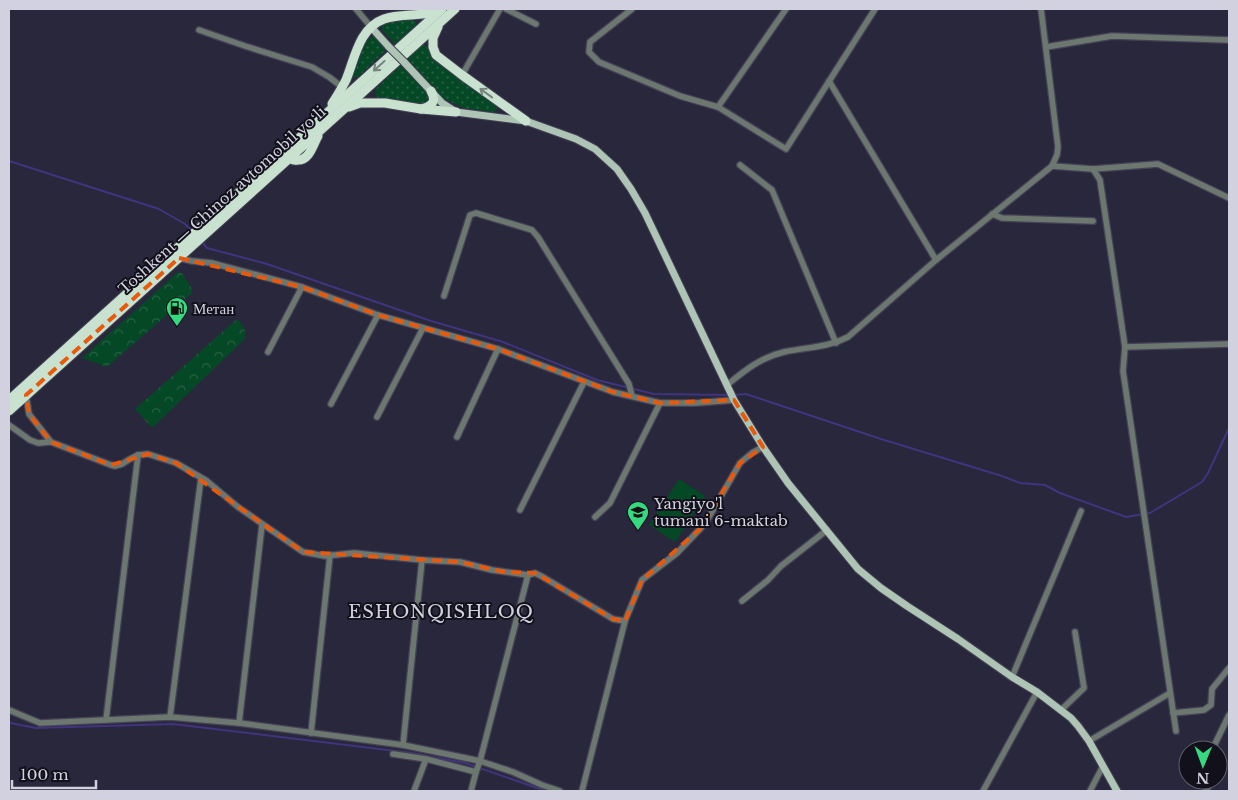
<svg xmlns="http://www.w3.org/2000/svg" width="1238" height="800" viewBox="0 0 1238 800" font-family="'Libre Baskerville',serif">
<defs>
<pattern id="grass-dots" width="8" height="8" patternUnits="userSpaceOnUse" patternTransform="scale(1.25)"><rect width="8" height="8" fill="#054826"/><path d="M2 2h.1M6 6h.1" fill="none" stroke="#296145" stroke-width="1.8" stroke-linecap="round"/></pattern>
<pattern id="forest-crowns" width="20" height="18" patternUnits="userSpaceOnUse" patternTransform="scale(1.25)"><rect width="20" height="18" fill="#054826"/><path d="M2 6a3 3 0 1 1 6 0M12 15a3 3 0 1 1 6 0" fill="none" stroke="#296145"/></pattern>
</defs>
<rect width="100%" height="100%" fill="#29273c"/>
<g fill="url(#grass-dots)">
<path d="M411,19L415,21L417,24L395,44L382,30V26L384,23Z"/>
<path d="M374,36L377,38L386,50L358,77L354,78L352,77L351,76C356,64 362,40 374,36Z"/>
<path d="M421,45H425C430,50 431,57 436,62L496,105L497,109L495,111L492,112L463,108L443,98L407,58Z"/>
<path d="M401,65L427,93L429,100L425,106L379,100C376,96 375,94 376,89Z"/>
</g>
<g fill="url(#forest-crowns)">
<path d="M178,272L182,273L192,289V293L107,367L82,358Z"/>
<path d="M237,319C243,325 247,330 244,340L152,428L135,409Z"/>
</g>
<path fill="#054826" d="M679,479L705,496L675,542L649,525Z"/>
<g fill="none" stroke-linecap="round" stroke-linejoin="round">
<g stroke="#41347f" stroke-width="2">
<path d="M9,161L159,209L185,224L192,231"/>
<path d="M202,242L207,248L267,264L431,321L503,342L597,380L654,394L728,395"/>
<path d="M733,395L746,394L881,439L1002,476L1020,483L1045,485L1060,493L1126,517L1150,513L1202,482L1208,473L1229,428"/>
<path d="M10,723L36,728L173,724L412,753L465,763L546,791"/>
</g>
<g stroke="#444256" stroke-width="8">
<g id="minor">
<path d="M356,9L371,27"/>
<path d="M506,9L536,24"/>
<path d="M632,9L590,42L589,52L599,62L680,96L718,107L786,149L875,9"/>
<path d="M199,30L245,46L312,67L329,77L342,87"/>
<path d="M1046,47L1112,36L1229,40"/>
<path d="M462,75L500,9"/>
<path d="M829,81L936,260"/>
<path d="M718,107L786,9"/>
<path d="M740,165L772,190L836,343"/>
<path d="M1052,166L1093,169L1158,164L1229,198"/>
<path d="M1093,169L1100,180L1125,347L1123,371L1176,731"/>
<path d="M992,214L1002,218L1093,221"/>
<path d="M179,258L192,261L212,263L302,287L378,315L498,349L613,392L660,403H696L734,400"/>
<path d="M444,296L470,215L476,213L532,230L538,237L629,384L632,396"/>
<path d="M1125,347L1229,344"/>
<path d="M268,352L302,287"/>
<path d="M727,385C744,371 761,357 784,352C806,347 827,348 848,337L936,260L1052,166L1057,155L1058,147L1041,9"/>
<path d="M26,395L29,414L51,442L111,465L115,466L122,464L130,459L138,455L148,454L176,463L207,481L238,507L303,552L325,556L354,553L422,560L460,562L492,570L528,575L535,573L543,577L613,619L625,621"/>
<path d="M331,404L378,315"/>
<path d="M377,417L423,328"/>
<path d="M9,425L30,440L38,443L51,442"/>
<path d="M457,437L498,349"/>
<path d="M520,510L584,382"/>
<path d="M595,517L610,503L660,403"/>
<path d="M742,601L768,580L781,566L827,530"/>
<path d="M1012,677L1081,511"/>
<path d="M9,710L40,723L170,717L239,723L403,745L480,761L513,772L542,785L560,791"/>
<path d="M1061,710L1084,688L1075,632"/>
<path d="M1173,713L1204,710L1211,705L1212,689L1229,668"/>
<path d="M170,717L201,478"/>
<path d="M106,720L138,455"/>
<path d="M239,723L262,525"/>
<path d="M311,733L330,555"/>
<path d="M1089,741L1170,693"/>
<path d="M403,745L422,560"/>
<path d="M1212,750L1229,715"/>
<path d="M393,754L426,759L476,772"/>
<path d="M414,791L426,759"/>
<path d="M471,791L476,772L480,761L528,575"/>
<path d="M582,791L625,621L642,580L677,553L700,529L709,517L740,463L752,453L763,447"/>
<path d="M983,791L1037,692"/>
<path d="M1090,791L1103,766"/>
<path d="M1205,791L1209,786V780"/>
</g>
</g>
<g stroke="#444256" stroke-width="9">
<g id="major">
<path d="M371,27L389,47"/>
<path d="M404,62L442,103L456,112L526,121L576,139L595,149L617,169L631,189L645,213L734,400L763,447L788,483L858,569L881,588L907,606L958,639L1012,677L1037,692L1071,718L1078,726L1089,741L1117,791"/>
</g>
</g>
<g stroke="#444256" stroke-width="11">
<g id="highway">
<path d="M438,27L433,38V47L436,55L462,75L526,121"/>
<path d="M332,104C337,96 342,88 346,80C355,58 359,28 384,19C401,13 420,17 438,11"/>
<path d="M349,107L360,103H385L421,109L456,112"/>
<path d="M421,109C432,106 437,102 431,91"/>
<path d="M287,154C290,159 292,161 298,160C310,160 313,144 318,136"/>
<path d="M9,400L442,9"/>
<path d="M9,411L455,9"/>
</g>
</g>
<use href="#minor" stroke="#6c776f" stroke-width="5.5"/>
<use href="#major" stroke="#aec4b4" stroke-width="7"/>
<use href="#highway" stroke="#c8e2cf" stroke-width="9"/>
<g stroke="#444256" stroke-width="9" stroke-linecap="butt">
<path id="major-bridge" d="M389,47L404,62"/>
</g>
<use href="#major-bridge" stroke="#aec4b4" stroke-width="7"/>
</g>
<defs><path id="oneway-shaft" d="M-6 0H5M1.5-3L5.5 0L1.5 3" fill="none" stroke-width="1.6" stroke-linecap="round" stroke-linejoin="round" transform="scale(1.25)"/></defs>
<g stroke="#76847e">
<use href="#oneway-shaft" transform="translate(379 66) rotate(138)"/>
<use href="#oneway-shaft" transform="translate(486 93) rotate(-144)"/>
</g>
<path fill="none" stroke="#e8590c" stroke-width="4" stroke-dasharray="10 6" stroke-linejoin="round" d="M179,258L302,287L378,315L498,349L613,392L660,403L734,400L763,447L740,463L700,529L642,580L625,621L613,619L535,573L504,572L460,562L303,552L176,463L148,454L111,465L51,442L29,414L26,395Z"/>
<defs>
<g id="fuel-pin" transform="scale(1.125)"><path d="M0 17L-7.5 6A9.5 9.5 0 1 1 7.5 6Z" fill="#36d880" stroke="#12111b"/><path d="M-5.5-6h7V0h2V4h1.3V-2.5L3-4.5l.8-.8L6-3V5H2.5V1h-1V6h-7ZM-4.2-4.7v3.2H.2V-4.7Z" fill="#111"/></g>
<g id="school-pin" transform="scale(1.125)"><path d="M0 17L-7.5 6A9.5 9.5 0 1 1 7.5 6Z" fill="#36d880" stroke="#12111b"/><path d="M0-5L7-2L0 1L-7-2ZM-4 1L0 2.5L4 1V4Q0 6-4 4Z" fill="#111"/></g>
</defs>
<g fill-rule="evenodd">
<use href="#fuel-pin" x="177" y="308"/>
<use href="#school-pin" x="638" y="512"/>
</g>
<g text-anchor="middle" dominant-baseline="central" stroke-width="4" stroke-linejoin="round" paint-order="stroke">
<g font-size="15" fill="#d2d1df" stroke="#12111b">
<text transform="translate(222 200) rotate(-42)">Toshkent — Chinoz avtomobil yoʻli</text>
</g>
<g font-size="15" fill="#d2d1df" stroke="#12111b" text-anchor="start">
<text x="193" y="308">Метан</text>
<text x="654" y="503">Yangiyo'l<tspan x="654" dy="17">tumani 6-maktab</tspan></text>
</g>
<g font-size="18" letter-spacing="1" fill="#d2d1df" stroke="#12111b">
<text x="441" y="612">ESHONQISHLOQ</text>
</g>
</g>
<rect width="1238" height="800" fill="none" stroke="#d2d1df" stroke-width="20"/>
<g transform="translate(1203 765) rotate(181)"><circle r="24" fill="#12111b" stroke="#5f5e69"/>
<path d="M0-4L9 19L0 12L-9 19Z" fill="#36d880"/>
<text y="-8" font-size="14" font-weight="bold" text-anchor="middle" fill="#d2d1df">N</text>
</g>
<path d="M12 780v8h84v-8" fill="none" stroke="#d2d1df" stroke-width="2.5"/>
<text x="20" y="780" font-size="15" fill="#d2d1df" stroke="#12111b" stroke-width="4" paint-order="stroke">100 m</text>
</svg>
